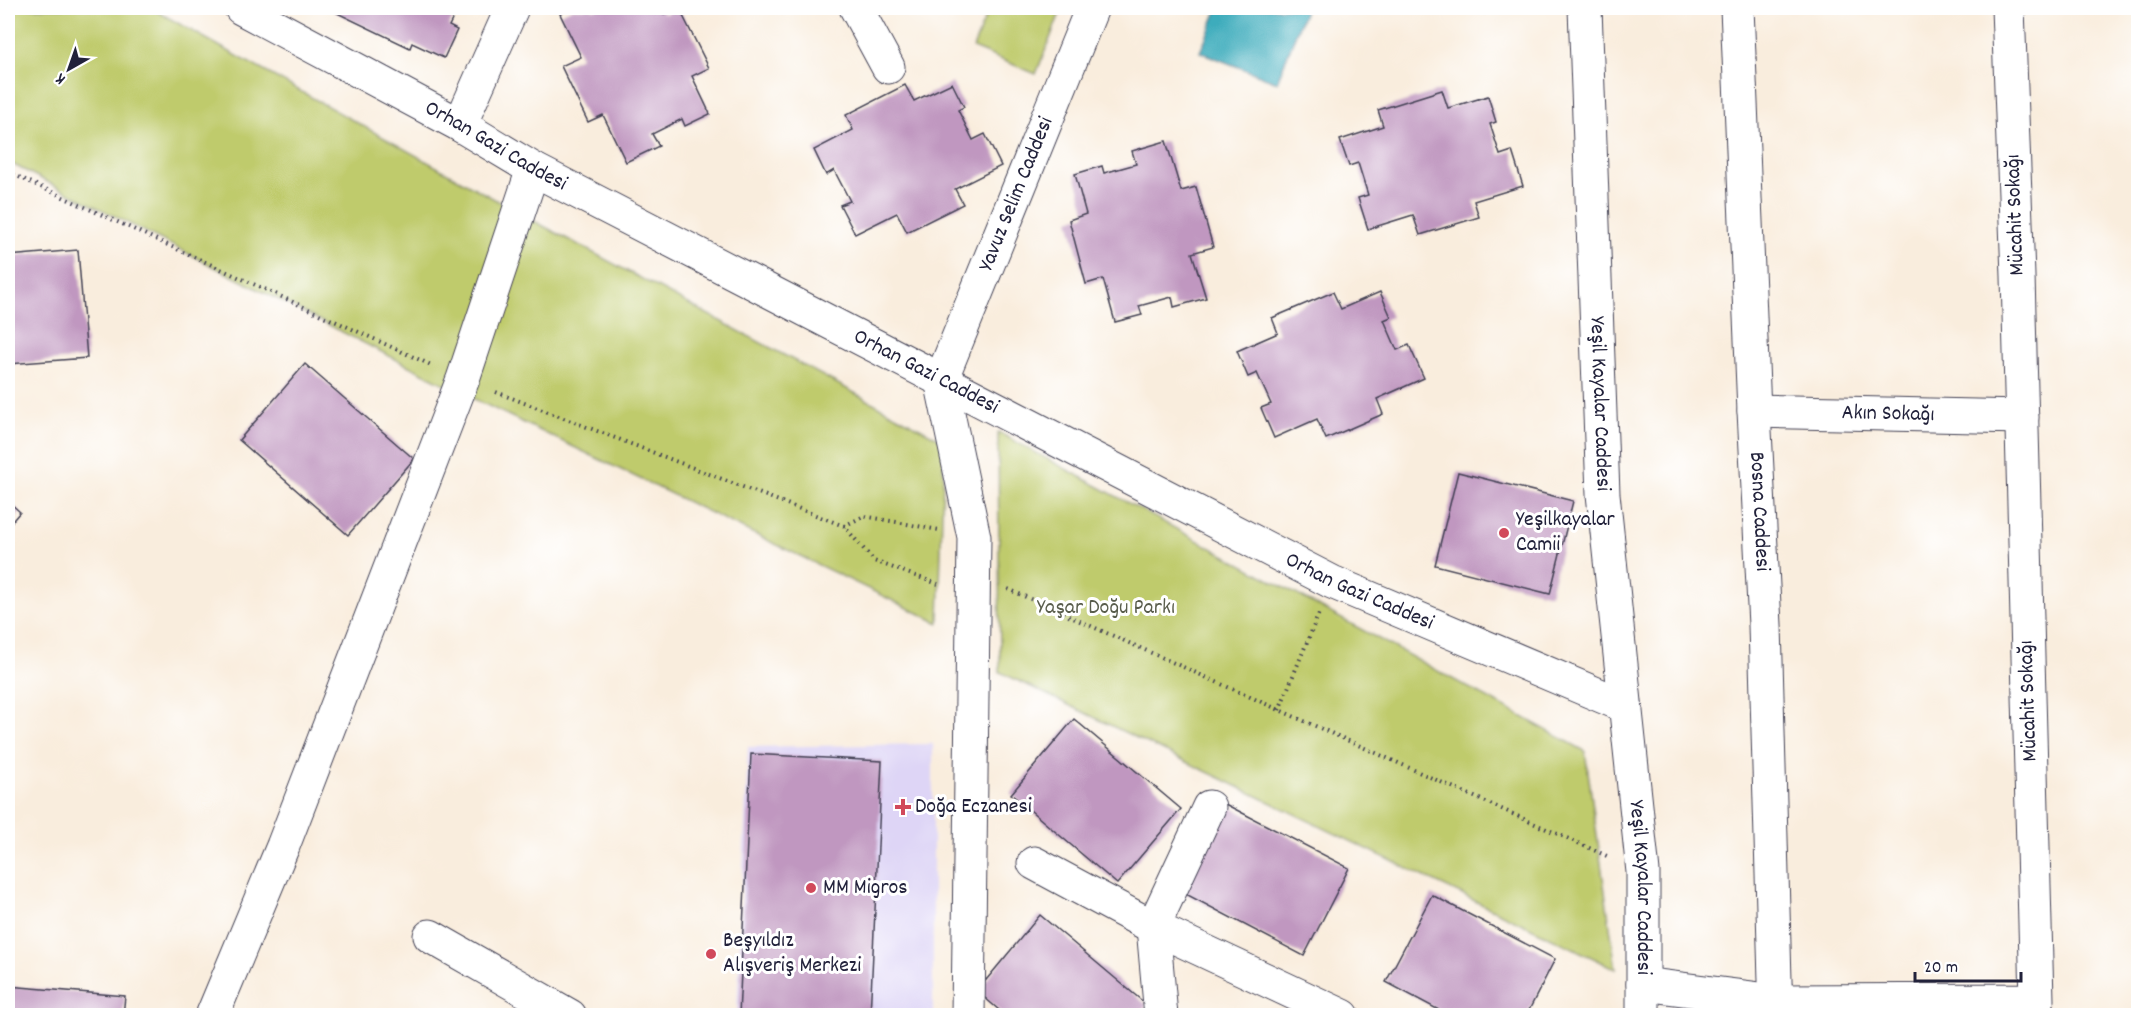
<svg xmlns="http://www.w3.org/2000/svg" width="2146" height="1023" viewBox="0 0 2146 1023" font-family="Dekko,sans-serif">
<rect width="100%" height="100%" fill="#fff"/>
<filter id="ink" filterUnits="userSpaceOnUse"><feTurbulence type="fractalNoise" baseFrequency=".0167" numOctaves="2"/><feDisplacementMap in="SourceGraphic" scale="12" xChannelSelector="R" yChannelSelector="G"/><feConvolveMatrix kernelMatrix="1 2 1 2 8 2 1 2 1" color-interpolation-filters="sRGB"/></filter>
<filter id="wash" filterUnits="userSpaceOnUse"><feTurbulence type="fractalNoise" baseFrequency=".008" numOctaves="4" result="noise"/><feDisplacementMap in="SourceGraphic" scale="24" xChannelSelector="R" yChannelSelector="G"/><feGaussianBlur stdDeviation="1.35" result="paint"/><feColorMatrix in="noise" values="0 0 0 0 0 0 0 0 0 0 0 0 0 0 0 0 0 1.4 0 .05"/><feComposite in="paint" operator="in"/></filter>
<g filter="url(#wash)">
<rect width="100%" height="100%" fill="#f9eddd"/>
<path fill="#ded5f6" d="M933,744V1015L737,1016L748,747Z"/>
<g fill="#bfcb6c" stroke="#707654" stroke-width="1.5">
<path d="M8,8H151L534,221L944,441L939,623L472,398L8,162Z"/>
<path d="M989,8H1062L1036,74L973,48Z"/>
<path d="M998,432L1585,751L1616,969L1000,672Z"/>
</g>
<path fill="#3eacbc" stroke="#30677c" stroke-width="1.5" d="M1218,8H1306L1277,82L1200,52Z"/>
<g id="blocks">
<g fill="#c097c0">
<path d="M335,8H458L449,26L457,30L444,58L412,43L410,48L333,11Z"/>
<path d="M573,8H592L593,10L598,8H661L664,14L679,8L709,68L692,76L710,114L685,126L682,119L652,134L659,146L626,162L603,115L588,122L561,66L581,57L560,14Z"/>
<path d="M952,83L964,107L958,110L973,140L985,134L1001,166L955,189L963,204L907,232L897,213L855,234L840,205L850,201L834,170L826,175L814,150L853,130L846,115L905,85L914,101Z"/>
<path d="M1442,90L1448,108L1488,96L1496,122L1490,124L1500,155L1512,151L1523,186L1474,201L1479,217L1420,235L1413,215L1368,229L1358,198L1368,195L1358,163L1349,166L1340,140L1383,126L1378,110Z"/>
<path d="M1166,141L1181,191L1196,187L1213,247L1192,253L1206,298L1174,307L1172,297L1139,306L1142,315L1115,322L1103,279L1086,284L1069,220L1086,214L1075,174L1102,166L1104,173L1136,164L1132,151Z"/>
<path d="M78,250L87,358L8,364V256Z"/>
<path d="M1333,292L1341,309L1380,292L1391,317L1384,320L1397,350L1409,345L1424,378L1377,399L1383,414L1326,439L1317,419L1274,438L1261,408L1271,404L1257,373L1248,377L1237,351L1278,333L1272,318Z"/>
<path d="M305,364L414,459L348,535L239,440Z"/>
<path d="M1458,472L1573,501L1550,594L1435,565Z"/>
<path d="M8,501L20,512L8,526Z"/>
<path d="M1074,719L1181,809L1117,884L1011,794Z"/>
<path d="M751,754L882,761L870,1016H739Z"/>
<path d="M1225,804L1349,868L1304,956L1180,891Z"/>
<path d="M1432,895L1555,959L1526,1016H1450L1386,982Z"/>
<path d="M1040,915L1147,1005L1138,1016H1006L977,991Z"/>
<path d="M8,986L125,996L123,1016H8Z"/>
</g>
</g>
</g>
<g filter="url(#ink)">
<use href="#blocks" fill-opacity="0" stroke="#424053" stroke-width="1.5"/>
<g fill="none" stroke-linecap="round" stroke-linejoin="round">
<g stroke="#424053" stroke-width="35">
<g id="minor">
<path id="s1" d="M241,8L460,125L533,169L1332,582L1625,706"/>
<path d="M856,8L888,67"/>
<path id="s2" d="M1585,8L1603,494L1643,872V1016"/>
<path id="s3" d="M1737,8L1754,411L1765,625L1776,1016"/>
<path d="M460,125L512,8"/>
<path id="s4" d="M1754,411L2022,417"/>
<path d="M1034,863L1153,927L1209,807"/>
<path d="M430,936L570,1016"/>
<path d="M1643,984L1776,1001L2037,1000L2018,276L2008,8"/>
<path d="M212,1016L283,846L463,379L533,169"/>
<path id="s5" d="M968,1016L974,537L941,380L1092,8"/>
<path d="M1161,1016L1153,927L1343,1016"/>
</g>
</g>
<g stroke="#424053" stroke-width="4" stroke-dasharray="1.5 4.5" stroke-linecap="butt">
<path d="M8,172L431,365"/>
<path d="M496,392L844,526L874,561L938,584"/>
<path d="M844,526L864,516L939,530"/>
<path d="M1008,589L1607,856"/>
<path d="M1279,710L1319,613"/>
</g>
<use href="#minor" stroke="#fff" stroke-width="33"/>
</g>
</g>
<g fill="#d1495b" stroke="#fff" stroke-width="2">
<circle cx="1504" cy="533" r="6"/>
<path d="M900 798h6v6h6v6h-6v6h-6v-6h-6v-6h6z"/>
<circle cx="811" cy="888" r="6"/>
<circle cx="711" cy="954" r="6"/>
</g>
<g text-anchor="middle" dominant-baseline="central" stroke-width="6" stroke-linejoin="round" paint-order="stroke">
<g font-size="22" fill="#22223b" stroke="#fff">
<text stroke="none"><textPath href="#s1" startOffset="290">Orhan Gazi Caddesi</textPath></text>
<text stroke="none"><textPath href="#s5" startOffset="840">Yavuz Selim Caddesi</textPath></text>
<text transform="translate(2016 215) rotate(-92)">Mücahit Sokağı</text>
<text stroke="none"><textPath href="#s1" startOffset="776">Orhan Gazi Caddesi</textPath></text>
<text stroke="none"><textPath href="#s2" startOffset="396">Yeşil Kayalar Caddesi</textPath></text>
<text stroke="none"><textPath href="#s4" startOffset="134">Akın Sokağı</textPath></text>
<text stroke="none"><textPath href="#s3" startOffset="504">Bosna Caddesi</textPath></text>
<text stroke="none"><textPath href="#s1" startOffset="1262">Orhan Gazi Caddesi</textPath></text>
<text transform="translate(2029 701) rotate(-92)">Mücahit Sokağı</text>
<text stroke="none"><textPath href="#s2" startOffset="882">Yeşil Kayalar Caddesi</textPath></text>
</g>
<g font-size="22" fill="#22223b" stroke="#fff" text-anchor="start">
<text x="1516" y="520">Yeşilkayalar<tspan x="1516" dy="25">Camii</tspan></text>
<text x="915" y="807">Doğa Eczanesi</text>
<text x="823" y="888">MM Migros</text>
<text x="723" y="941">Beşyıldız<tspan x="723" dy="25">Alışveriş Merkezi</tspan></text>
</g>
<g font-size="22" fill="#595d4c" stroke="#fff">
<text x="1106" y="608">Yaşar Doğu Parkı</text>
</g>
</g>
<rect width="2146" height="1023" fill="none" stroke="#fff" stroke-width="30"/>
<g transform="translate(69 69) rotate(220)" stroke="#ffffff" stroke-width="4.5" paint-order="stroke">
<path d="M0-4.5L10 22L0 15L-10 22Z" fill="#22223b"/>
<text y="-9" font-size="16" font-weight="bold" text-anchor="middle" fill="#22223b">K</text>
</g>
<path d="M1915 972v9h106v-9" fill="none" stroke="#22223b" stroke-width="3"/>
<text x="1924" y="972" font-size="18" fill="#22223b" stroke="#ffffff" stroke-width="4.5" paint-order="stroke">20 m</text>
</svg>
